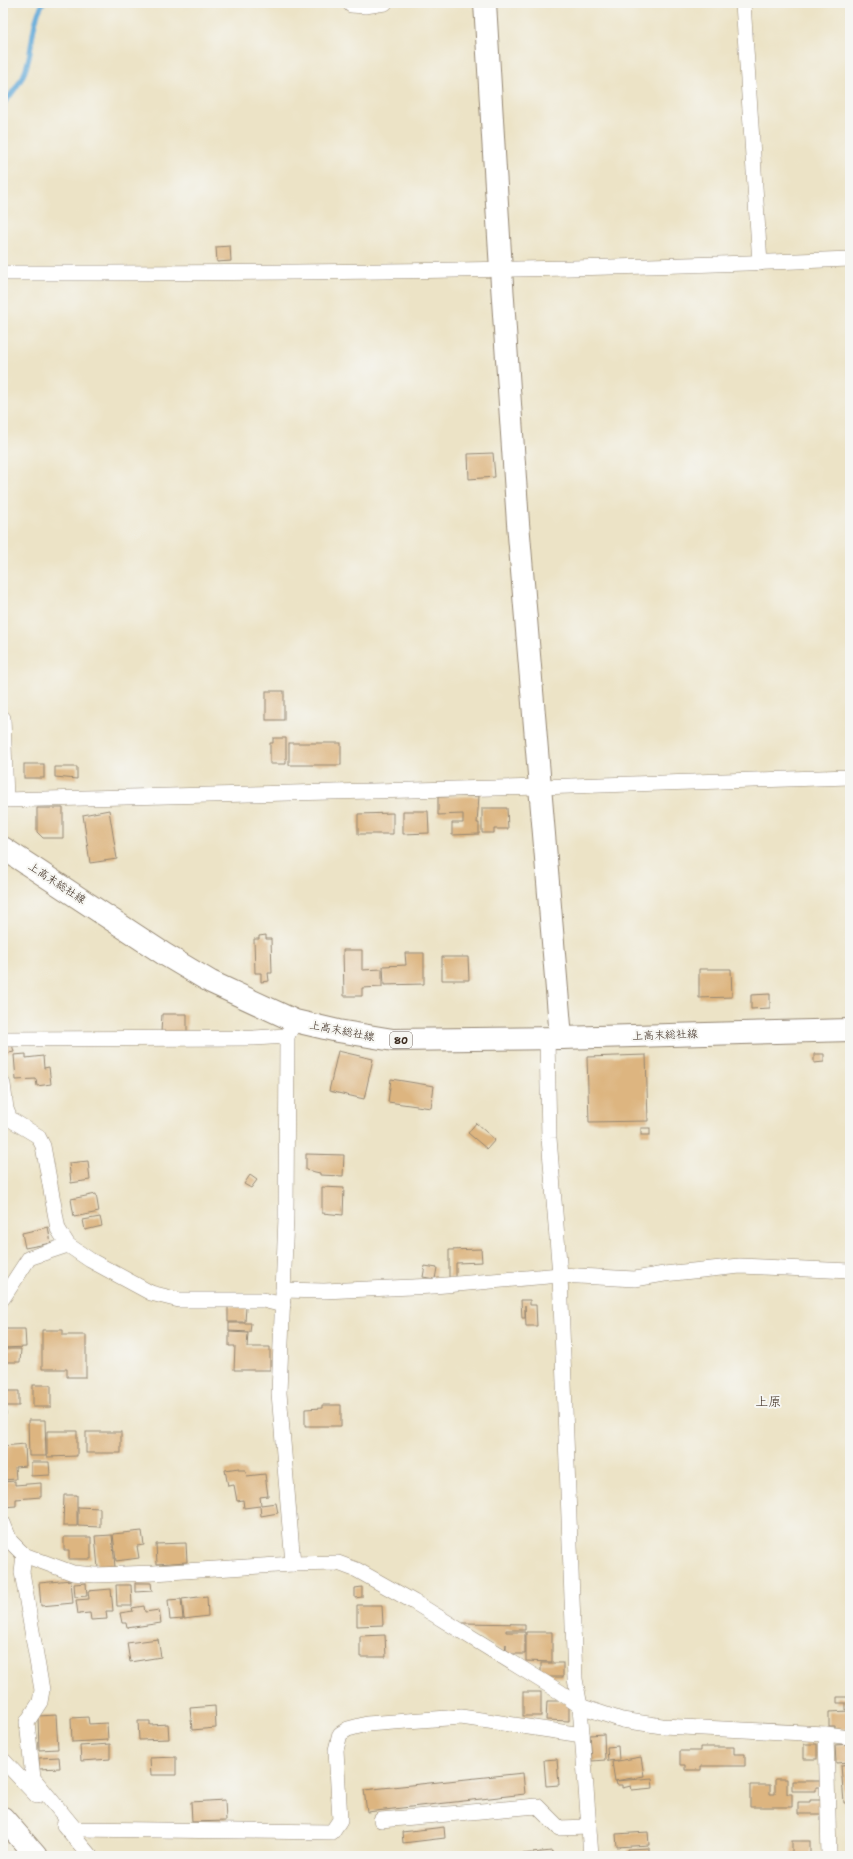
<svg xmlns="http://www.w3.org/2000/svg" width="853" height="1859" viewBox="0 0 853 1859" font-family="'Shantell Sans','Klee One',sans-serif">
<rect width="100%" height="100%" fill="#f6f6f2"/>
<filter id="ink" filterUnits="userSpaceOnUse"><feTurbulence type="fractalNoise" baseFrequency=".025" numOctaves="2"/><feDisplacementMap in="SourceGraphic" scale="8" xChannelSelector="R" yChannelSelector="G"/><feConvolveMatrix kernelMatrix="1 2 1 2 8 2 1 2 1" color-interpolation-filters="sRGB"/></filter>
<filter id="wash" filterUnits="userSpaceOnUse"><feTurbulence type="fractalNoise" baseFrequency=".012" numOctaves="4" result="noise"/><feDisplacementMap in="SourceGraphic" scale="16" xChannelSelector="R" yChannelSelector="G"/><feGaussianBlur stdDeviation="0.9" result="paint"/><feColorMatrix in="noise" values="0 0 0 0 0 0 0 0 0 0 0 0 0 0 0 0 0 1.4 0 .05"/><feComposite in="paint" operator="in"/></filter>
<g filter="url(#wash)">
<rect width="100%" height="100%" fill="#ece3c6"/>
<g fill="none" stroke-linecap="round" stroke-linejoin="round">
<path stroke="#60a9d8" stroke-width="5" d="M3,104C12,94 20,84 25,71C34,48 30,25 43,3"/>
</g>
<g id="blocks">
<g fill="#ddb580">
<path d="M230,246L231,261L217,262L216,247Z"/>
<path d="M493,453L495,477L469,479L468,454Z"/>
<rect x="266" y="691" width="18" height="29"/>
<path d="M273,738H286V764H270V743H273Z"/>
<rect x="289" y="743" width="52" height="22"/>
<rect x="24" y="764" width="20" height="14"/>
<path d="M55,767H77V779L55,777Z"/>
<path d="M479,796L477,823H479V834L452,835V823H463V814L438,815V797Z"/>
<path d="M37,808H63V838H43L37,832Z"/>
<path d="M482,808H507L508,829H494V833H482Z"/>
<path d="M109,810L117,859L90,863L83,815Z"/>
<path d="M403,811H428L429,833L403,834Z"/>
<path d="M393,813V834H358V814Z"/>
<path d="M266,935V939H271L272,973H268L269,981L261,982V973H255L254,939H259V936Z"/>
<path d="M343,950H362V970L382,969V987L362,988V996H344Z"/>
<path d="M405,953H424V984L384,985L383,966L406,965Z"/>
<path d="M442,957H468L469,980H442Z"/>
<path d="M699,969H731L732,997L699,998Z"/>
<path d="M770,994V1008L751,1009V995Z"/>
<path d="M162,1014H187V1033H161Z"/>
<path d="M12,1044L14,1052L3,1054V1046Z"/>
<path d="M338,1051L373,1059L364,1099L329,1091Z"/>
<path d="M26,1054V1058L43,1056L44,1068L49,1067L51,1084L37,1086L36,1079L16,1080L14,1055Z"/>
<path d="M814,1054H824V1062L814,1063Z"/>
<path d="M646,1055L648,1121L589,1122L587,1057Z"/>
<path d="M391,1079L434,1086L431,1108L388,1102Z"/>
<path d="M476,1123L495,1140L487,1149L468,1133Z"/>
<rect x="641" y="1128" width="9" height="7"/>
<path d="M306,1154L344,1155L343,1176L320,1175V1173L306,1170Z"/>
<path d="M88,1161L90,1180L71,1183L69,1163Z"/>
<path d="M250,1175L257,1180L251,1188L244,1184Z"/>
<path d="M322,1187L344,1188L343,1215L322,1213Z"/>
<path d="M96,1194L99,1212L74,1217L71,1199Z"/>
<path d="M100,1217L102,1226L85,1230L83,1220Z"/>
<path d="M48,1227L51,1243L25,1248L22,1233Z"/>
<path d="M481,1249L482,1262L456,1263V1277L449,1278V1250Z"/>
<path d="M425,1266L437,1268L435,1279L423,1277Z"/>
<path d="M521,1300H530V1305H536L537,1326H526L525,1305V1318H522Z"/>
<path d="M228,1306L246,1307L245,1322H228Z"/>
<path d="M229,1323H251L250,1332L229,1331Z"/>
<path d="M3,1329H25L26,1347L3,1348Z"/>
<path d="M42,1330H63V1335H86V1377H67V1369H42Z"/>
<path d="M229,1332L248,1333L247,1347H270V1370H234L235,1346H229Z"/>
<path d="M4,1349H21L20,1362H4Z"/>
<rect x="3" y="1373" width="2" height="17"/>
<rect x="33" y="1385" width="18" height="22"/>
<path d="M3,1391H19V1406H6V1415H3Z"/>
<path d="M322,1405H341V1426H305V1409L322,1408Z"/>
<path d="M28,1420H45L46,1456H29Z"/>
<path d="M47,1431H77V1456L47,1457Z"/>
<rect x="86" y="1432" width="35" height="21"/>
<path d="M25,1444L26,1466L15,1467L16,1479L3,1480V1446Z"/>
<path d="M31,1462H49L50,1475L31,1476Z"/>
<path d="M239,1468V1470H245L247,1476L265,1474L268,1496L260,1497L261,1505L276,1503L278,1513L261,1516L260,1506L244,1508L243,1500L237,1501L234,1485L228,1486L225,1470Z"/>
<path d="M15,1481V1485L41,1483V1497L16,1499V1506L3,1507V1482Z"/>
<path d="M64,1495H77V1526H63Z"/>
<path d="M78,1507L100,1508V1527L78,1526Z"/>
<path d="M142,1531L144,1545L137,1546L139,1558L116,1561L113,1534Z"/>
<path d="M112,1535L115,1567L98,1568L95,1536Z"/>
<path d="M64,1537H91V1559H69V1550H64Z"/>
<path d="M186,1543L187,1562L157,1564L156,1544Z"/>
<path d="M71,1580L73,1603L41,1606L39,1583Z"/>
<path d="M86,1583L87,1596L75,1597L74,1584Z"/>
<path d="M135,1583H151L152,1591L135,1592Z"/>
<path d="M116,1585H131L132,1606H117Z"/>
<path d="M362,1587V1597L355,1598V1588Z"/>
<path d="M111,1589L113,1611H106L107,1619L91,1620L90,1613L78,1614L76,1600L89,1599L88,1591Z"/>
<path d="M207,1596L208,1616L184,1619L182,1599Z"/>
<path d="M181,1599L183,1619L170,1620L168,1600Z"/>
<path d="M357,1605H382L383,1625L357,1626Z"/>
<path d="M144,1606L145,1612L159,1610L161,1623L127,1628L126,1623H122L120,1613L133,1611L132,1608Z"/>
<path d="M463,1623L525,1624V1630H506V1632H525V1654H506V1644L505,1652L463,1627Z"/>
<path d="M526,1632H552V1662L526,1661Z"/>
<path d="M385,1635L386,1657H360V1636Z"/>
<path d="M158,1639L161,1657L130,1662L127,1643Z"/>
<rect x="541" y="1663" width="22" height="14"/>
<rect x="523" y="1692" width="18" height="24"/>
<path d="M837,1697H850V1710H846V1703H837Z"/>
<path d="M547,1701H569V1721L546,1720Z"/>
<path d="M215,1706L216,1728L192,1730L190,1708Z"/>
<path d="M850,1711V1729H835V1726H829V1712Z"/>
<path d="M56,1715L58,1749L39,1750L38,1716Z"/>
<path d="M88,1717L89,1724L107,1723L108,1740L72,1742L71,1718Z"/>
<path d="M138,1721H150V1725L168,1724L169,1739L139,1740Z"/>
<path d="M604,1734L605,1760L592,1761L590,1735Z"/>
<path d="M110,1744V1759L81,1761L80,1746Z"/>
<rect x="804" y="1744" width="13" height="15"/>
<path d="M850,1744V1762L836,1763L835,1745Z"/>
<path d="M618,1746L619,1760L608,1761L607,1747Z"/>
<path d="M700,1747H734V1754H745V1766H701V1770H685V1765H680V1751H700Z"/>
<path d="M59,1757L60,1768L39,1769V1758Z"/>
<path d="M176,1757V1775H151L150,1758Z"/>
<path d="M641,1757L644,1776L615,1781L612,1762Z"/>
<path d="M557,1759L559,1785L546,1786L544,1760Z"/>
<path d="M850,1764V1803H844L841,1765Z"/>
<path d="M523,1773L525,1794L367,1812L364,1790Z"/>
<path d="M652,1778L653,1788L632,1790L631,1786L622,1788V1785H617L616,1781Z"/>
<path d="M775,1779H787V1794H792V1807H750V1785H770V1794H775Z"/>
<path d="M792,1781H823V1787H816V1791H792Z"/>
<path d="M225,1800L226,1821L192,1822L191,1802Z"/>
<path d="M810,1800H823V1814H798V1802H810Z"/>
<path d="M444,1827L445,1838L403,1843L402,1832Z"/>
<path d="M648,1832L649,1845L617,1847L616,1834Z"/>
<rect x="792" y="1841" width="18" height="15"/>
<path d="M649,1848V1856H629L628,1849Z"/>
<path d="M552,1851V1856H511V1855Z"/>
</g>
</g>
</g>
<g filter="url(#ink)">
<use href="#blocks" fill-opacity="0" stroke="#948672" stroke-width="1"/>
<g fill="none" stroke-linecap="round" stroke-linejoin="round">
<g stroke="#948672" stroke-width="16">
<g id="street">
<path d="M351,3V5L365,6L385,3"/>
<path d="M743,3L760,263"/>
<path d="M3,273C285,273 568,271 850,259"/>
<path d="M3,718L6,799"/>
<path d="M3,800L540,787L850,777"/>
<path d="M287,1036L286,1217L279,1393L293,1564"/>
<path d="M547,1038L549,1138L560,1275L575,1679L580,1706L591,1856"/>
<path d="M3,1039L254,1038L287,1036L291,1029"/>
<path d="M3,1084L6,1109L10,1119L38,1136L43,1146L58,1229L68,1245L90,1260L151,1293L179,1300H263L283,1305"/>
<path d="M283,1290L324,1291L434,1286L560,1275L635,1279L664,1274L740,1266L850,1271"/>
<path d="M3,1298L29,1258L68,1245"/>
<path d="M3,1523L10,1541L24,1555L73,1573L95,1575L154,1573L293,1564L338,1563L357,1570L414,1602L560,1692L580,1706L622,1720L662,1726L826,1734L850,1737"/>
<path d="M24,1555L22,1572L42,1690L40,1702L27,1722L33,1778L75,1829L332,1832L340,1820L336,1750L340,1734L348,1729L367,1724L461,1717L582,1735"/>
<path d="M826,1734L829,1856"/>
<path d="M3,1760L37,1796"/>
<path d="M381,1820L537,1806L559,1828L589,1827"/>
<path d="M64,1825L90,1856"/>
</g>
</g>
<g stroke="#948672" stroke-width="24">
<g id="secondary">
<path d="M485,3L501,270L518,523L561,1038"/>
<path d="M3,1818L36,1856"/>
</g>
</g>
<g stroke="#948672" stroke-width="24">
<path id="primary" d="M3,848L164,954L211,982L295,1021L338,1031L393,1040L561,1038L850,1030"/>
</g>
<use href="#street" stroke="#fff" stroke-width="15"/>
<use href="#secondary" stroke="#fff" stroke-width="22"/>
<use href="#primary" stroke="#fff" stroke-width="22"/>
</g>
</g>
<g text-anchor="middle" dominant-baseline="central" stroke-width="4" stroke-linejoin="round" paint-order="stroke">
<rect fill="#f6f6f2" stroke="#73675e" stroke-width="1" x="390" y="1032" width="22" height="16" rx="3"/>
<g font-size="10" font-weight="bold" fill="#3b2a1e">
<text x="401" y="1040">80</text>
</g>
<g font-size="11" fill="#3b2a1e" stroke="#f6f6f2">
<text transform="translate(57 883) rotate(33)">上高末総社線</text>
<text transform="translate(342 1031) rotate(11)">上高末総社線</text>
<text transform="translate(665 1035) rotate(-2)">上高末総社線</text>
</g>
<g font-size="13" fill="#3b2a1e" stroke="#f6f6f2">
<text x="768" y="1401">上原</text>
</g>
</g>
<rect width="853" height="1859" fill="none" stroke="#f6f6f2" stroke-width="16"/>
</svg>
